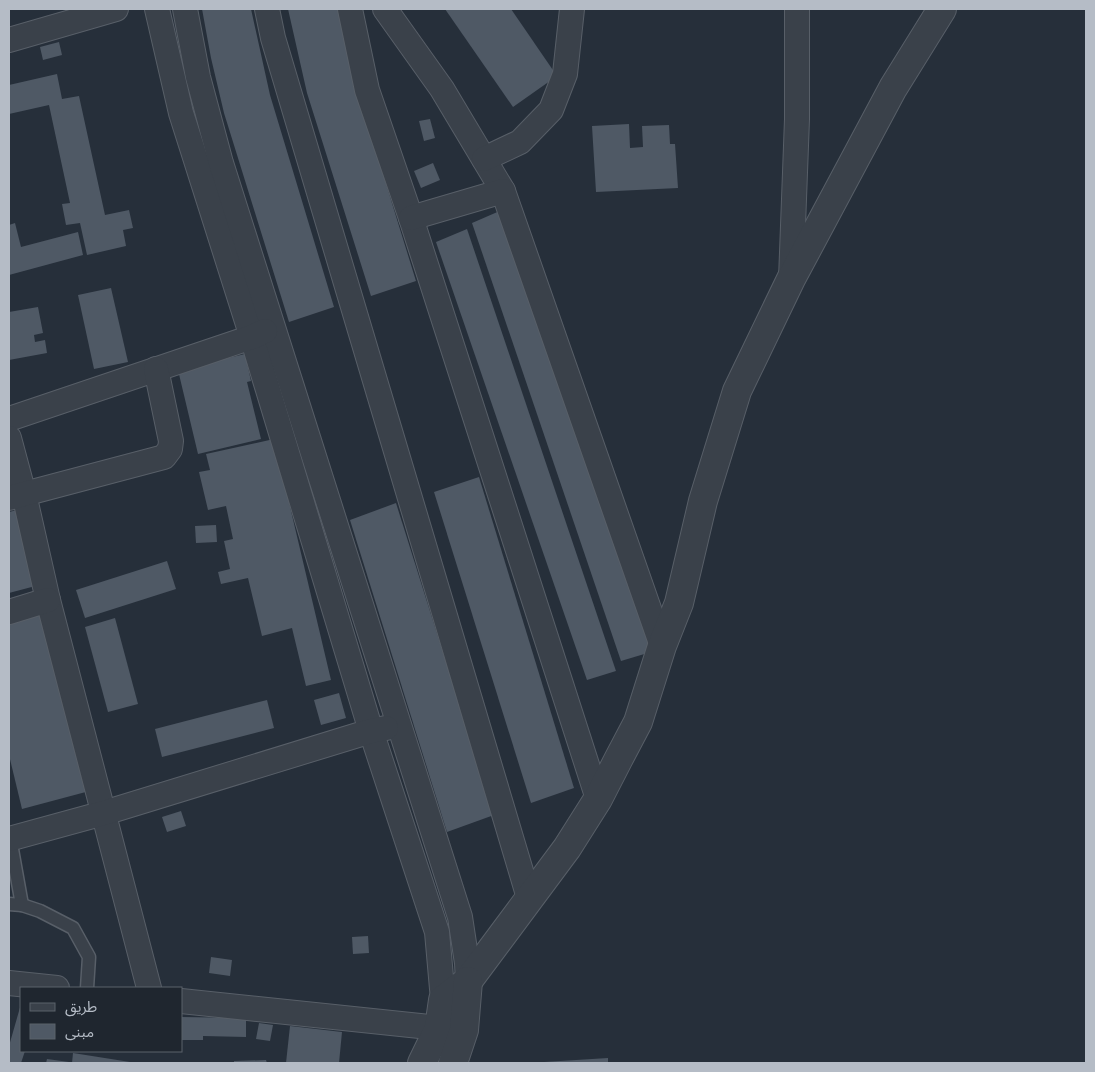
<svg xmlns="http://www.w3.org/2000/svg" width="1095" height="1072" viewBox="0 0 1095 1072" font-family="Figtree,'Noto Sans Arabic',sans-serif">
<rect width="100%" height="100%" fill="#262f3a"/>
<g fill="#4f5965">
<path d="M202,9H251L270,95L334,307L289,322L224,113L211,58Z"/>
<path d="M288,9H338L347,53L366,119L416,281L371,296L307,93Z"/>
<path d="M445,9H511L557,76L513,107Z"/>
<path d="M59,42L62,55L43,60L40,47Z"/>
<path d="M57,74L62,99L79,96L105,215L129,210L133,228L123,230L126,246L87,255L80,223L66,225L62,204L70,203L49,105L9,114V85Z"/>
<path d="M430,119L435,138L424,141L419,121Z"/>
<path d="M629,124L630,148L643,147L642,126L669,125L670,144H675L678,188L596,192L592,126Z"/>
<path d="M433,163L440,180L421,188L414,171Z"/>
<path d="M502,210L651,652L621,661L472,223Z"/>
<path d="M15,223L21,247L78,232L83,255L9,275V225Z"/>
<path d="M467,229L616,671L587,680L436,242Z"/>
<path d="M111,288L128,362L94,369L78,295Z"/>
<path d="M38,307L43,333L34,335L35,342L45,340L47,353L9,360V312Z"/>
<path d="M245,354L251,381L247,382L261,439L198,454L178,370Z"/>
<path d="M274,439L331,680L306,686L292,628L262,636L248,578L221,584L218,572L230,569L224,541L233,539L226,506L208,510L199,472L210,470L206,454Z"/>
<path d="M479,477L574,788L531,803L434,492Z"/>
<path d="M396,503L494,815L447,832L350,520Z"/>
<path d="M25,508L43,584L9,593V512Z"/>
<path d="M216,525L217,542L196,543L195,526Z"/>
<path d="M167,561L176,589L85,618L76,590Z"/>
<path d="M51,604L97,789L22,809L9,755V614Z"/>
<path d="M115,618L138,704L108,712L85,627Z"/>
<path d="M339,693L346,718L321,725L314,700Z"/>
<path d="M267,700L274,728L162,757L155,729Z"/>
<path d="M181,811L186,826L167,832L162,817Z"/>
<path d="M368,936L369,953L353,954L352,937Z"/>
<path d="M211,957L232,960L230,976L209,973Z"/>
<path d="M21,1004V1051H25L21,1063H9V1046Z"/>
<path d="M181,1017L246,1018V1037L203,1036V1040H181Z"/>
<path d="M259,1023L273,1025L270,1041L256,1039Z"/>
<path d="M290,1026L342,1032L339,1063H286Z"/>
<path d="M73,1053L130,1062V1063H72Z"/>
<path d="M608,1058V1063H544V1062Z"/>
<path d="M47,1059L69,1062V1063H46Z"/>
<path d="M266,1060L267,1063H234V1061Z"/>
</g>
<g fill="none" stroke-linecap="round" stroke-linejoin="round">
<g stroke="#585f68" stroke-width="15">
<g id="service">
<path d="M10,838L22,905"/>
<path d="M9,904L22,905L40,911L73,928L89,957L87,988"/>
</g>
</g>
<g stroke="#585f68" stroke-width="26">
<g id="minor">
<path d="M157,9L181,113L252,337L371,731L437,932L443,1000"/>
<path d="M185,9L198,77L221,163L460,917L467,963L468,981"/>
<path d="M267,9L273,38L529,898"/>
<path d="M350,9L367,90L411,218L598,799"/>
<path d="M385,9L442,89L503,191"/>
<path d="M9,40L116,9"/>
<path d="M484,159L520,142L551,110L565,74L572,9"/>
<path d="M411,218L503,191L662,646"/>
<path d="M791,279L797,119V9"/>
<path d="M9,419L252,337L265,331"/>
<path d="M9,438L24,494L48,600L149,988"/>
<path d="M9,498L164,457L170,449L171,441L156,369"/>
<path d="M9,612L48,600"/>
<path d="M9,839L104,813L371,731L386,728"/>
<path d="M9,983L57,988"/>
<path d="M181,1001L439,1028"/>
</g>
</g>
<g stroke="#585f68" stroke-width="30">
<g id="tertiary">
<path d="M422,1063L439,1028L443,1000L468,981L567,848L598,799L618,760L638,722L662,646L679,603L703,501L737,391L791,279L893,88L942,9"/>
<path d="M453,1063L464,1030L468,981"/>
</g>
</g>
<use href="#service" stroke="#3a414a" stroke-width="12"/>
<use href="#minor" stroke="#3a414a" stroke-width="24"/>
<use href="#tertiary" stroke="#3a414a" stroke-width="28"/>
</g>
<rect width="1095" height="1072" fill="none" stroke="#b5bcc6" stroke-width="20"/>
<rect x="20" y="987" width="162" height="65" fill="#1f262f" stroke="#5b626b"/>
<rect x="30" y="1003" width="25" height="8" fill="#3a414a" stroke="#5b626b"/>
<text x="65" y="1012" font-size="15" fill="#b5bcc6">طريق</text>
<rect x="30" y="1024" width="25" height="15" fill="#4f5965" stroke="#5b626b"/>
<text x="65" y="1037" font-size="15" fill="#b5bcc6">مبنى</text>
</svg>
